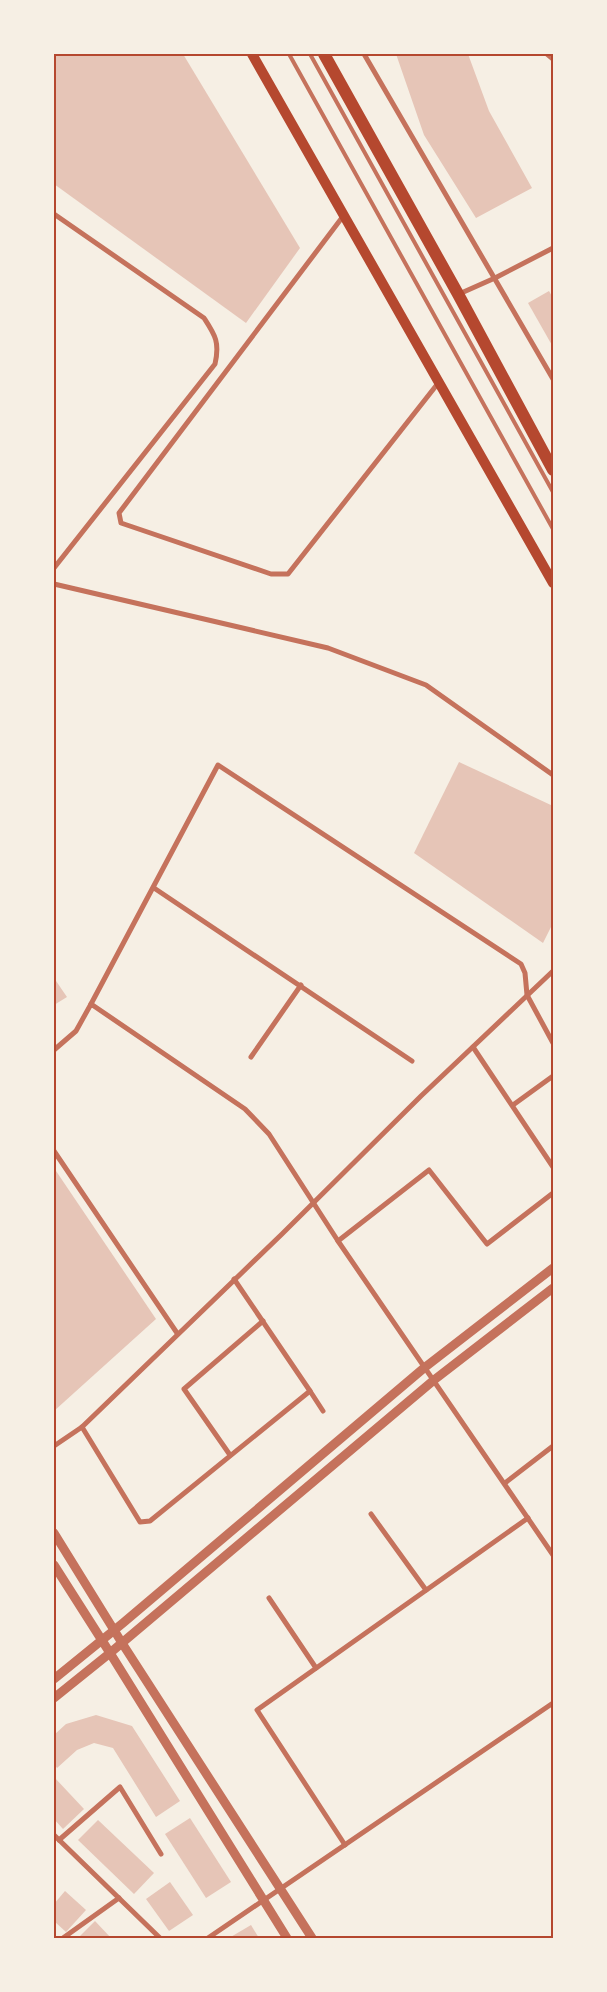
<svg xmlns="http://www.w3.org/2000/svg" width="607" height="1992" viewBox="0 0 607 1992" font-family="'DM Sans',sans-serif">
<rect width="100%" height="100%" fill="#f6efe4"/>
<g fill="#e6c5b7">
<path d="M54,54H183L300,248L246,323L54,184Z"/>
<path d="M396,54H468L489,111L532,188L476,218L424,135Z"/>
<path d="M549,291L553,298V347L528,303Z"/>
<path d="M459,762L553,806V923L543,943L414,853Z"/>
<path d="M54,978L67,997L54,1005Z"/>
<path d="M54,1168L156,1319L54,1411Z"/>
<path d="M96,1715L132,1726L180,1801L156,1817L113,1748L94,1743L77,1750L57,1768L54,1764V1735L66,1724Z"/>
<path d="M54,1777L84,1809L63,1829L54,1819Z"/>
<path d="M190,1818L231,1882L206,1898L165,1834Z"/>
<path d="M98,1820L154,1873L134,1894L78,1840Z"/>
<path d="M170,1882L193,1915L169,1931L146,1899Z"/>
<path d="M65,1891L86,1910L66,1932L54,1921V1904Z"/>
<path d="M95,1921L111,1938H78Z"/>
<path d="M251,1925L259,1938H229Z"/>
</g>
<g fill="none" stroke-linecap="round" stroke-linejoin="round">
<g stroke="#c5725c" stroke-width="4">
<path d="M289,54L553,529"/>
<path d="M310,54L553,492"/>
</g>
<g stroke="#c5725c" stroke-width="5">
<path d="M364,54L553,379"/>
<path d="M547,54L553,59"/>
<path d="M54,214L204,318C215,335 220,342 215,364L54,568"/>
<path d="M344,215L119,513L121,523L271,574H288L439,382"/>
<path d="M459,294L495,278L553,248"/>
<path d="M54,584L328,648L426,685L553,775"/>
<path d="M154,888L412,1061"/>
<path d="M91,1004L218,765L521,964L525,973L527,995L553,1043"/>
<path d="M473,1047L553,1167"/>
<path d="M54,1050L76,1031L91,1004L245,1109L269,1134L338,1241L553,1555"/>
<path d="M251,1057L301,985"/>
<path d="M513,1105L553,1076"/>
<path d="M54,1151L177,1333"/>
<path d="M338,1241L429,1170L487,1244L553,1193"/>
<path d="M234,1279L310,1391"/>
<path d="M82,1427L140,1522L150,1521L310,1391L323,1411"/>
<path d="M54,1446L82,1427L282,1234L421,1096L553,971"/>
<path d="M230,1455L184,1389L263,1321"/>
<path d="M505,1483L553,1446"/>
<path d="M371,1514L426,1590"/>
<path d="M269,1598L316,1668"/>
<path d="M54,1835L160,1938"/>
<path d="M59,1840L120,1787L161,1854"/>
<path d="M345,1845L257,1710L528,1518"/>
<path d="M63,1938L119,1898"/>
<path d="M208,1938L553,1703"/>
</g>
<g stroke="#c5725c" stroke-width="9">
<path d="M54,1533L122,1643L312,1938"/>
<path d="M54,1565L110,1653L287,1938"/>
<path d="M54,1679L123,1623L424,1368L553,1268"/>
<path d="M54,1698L110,1653L434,1380L553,1288"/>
</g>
<path stroke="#b5482f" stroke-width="10" d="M252,54L553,583"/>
<path stroke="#b5482f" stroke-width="12" d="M324,54L458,294L553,470"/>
</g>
<rect width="607" height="1992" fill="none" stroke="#f6efe4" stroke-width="110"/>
<rect x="55" y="55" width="497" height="1882" fill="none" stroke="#b5482f" stroke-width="2"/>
</svg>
